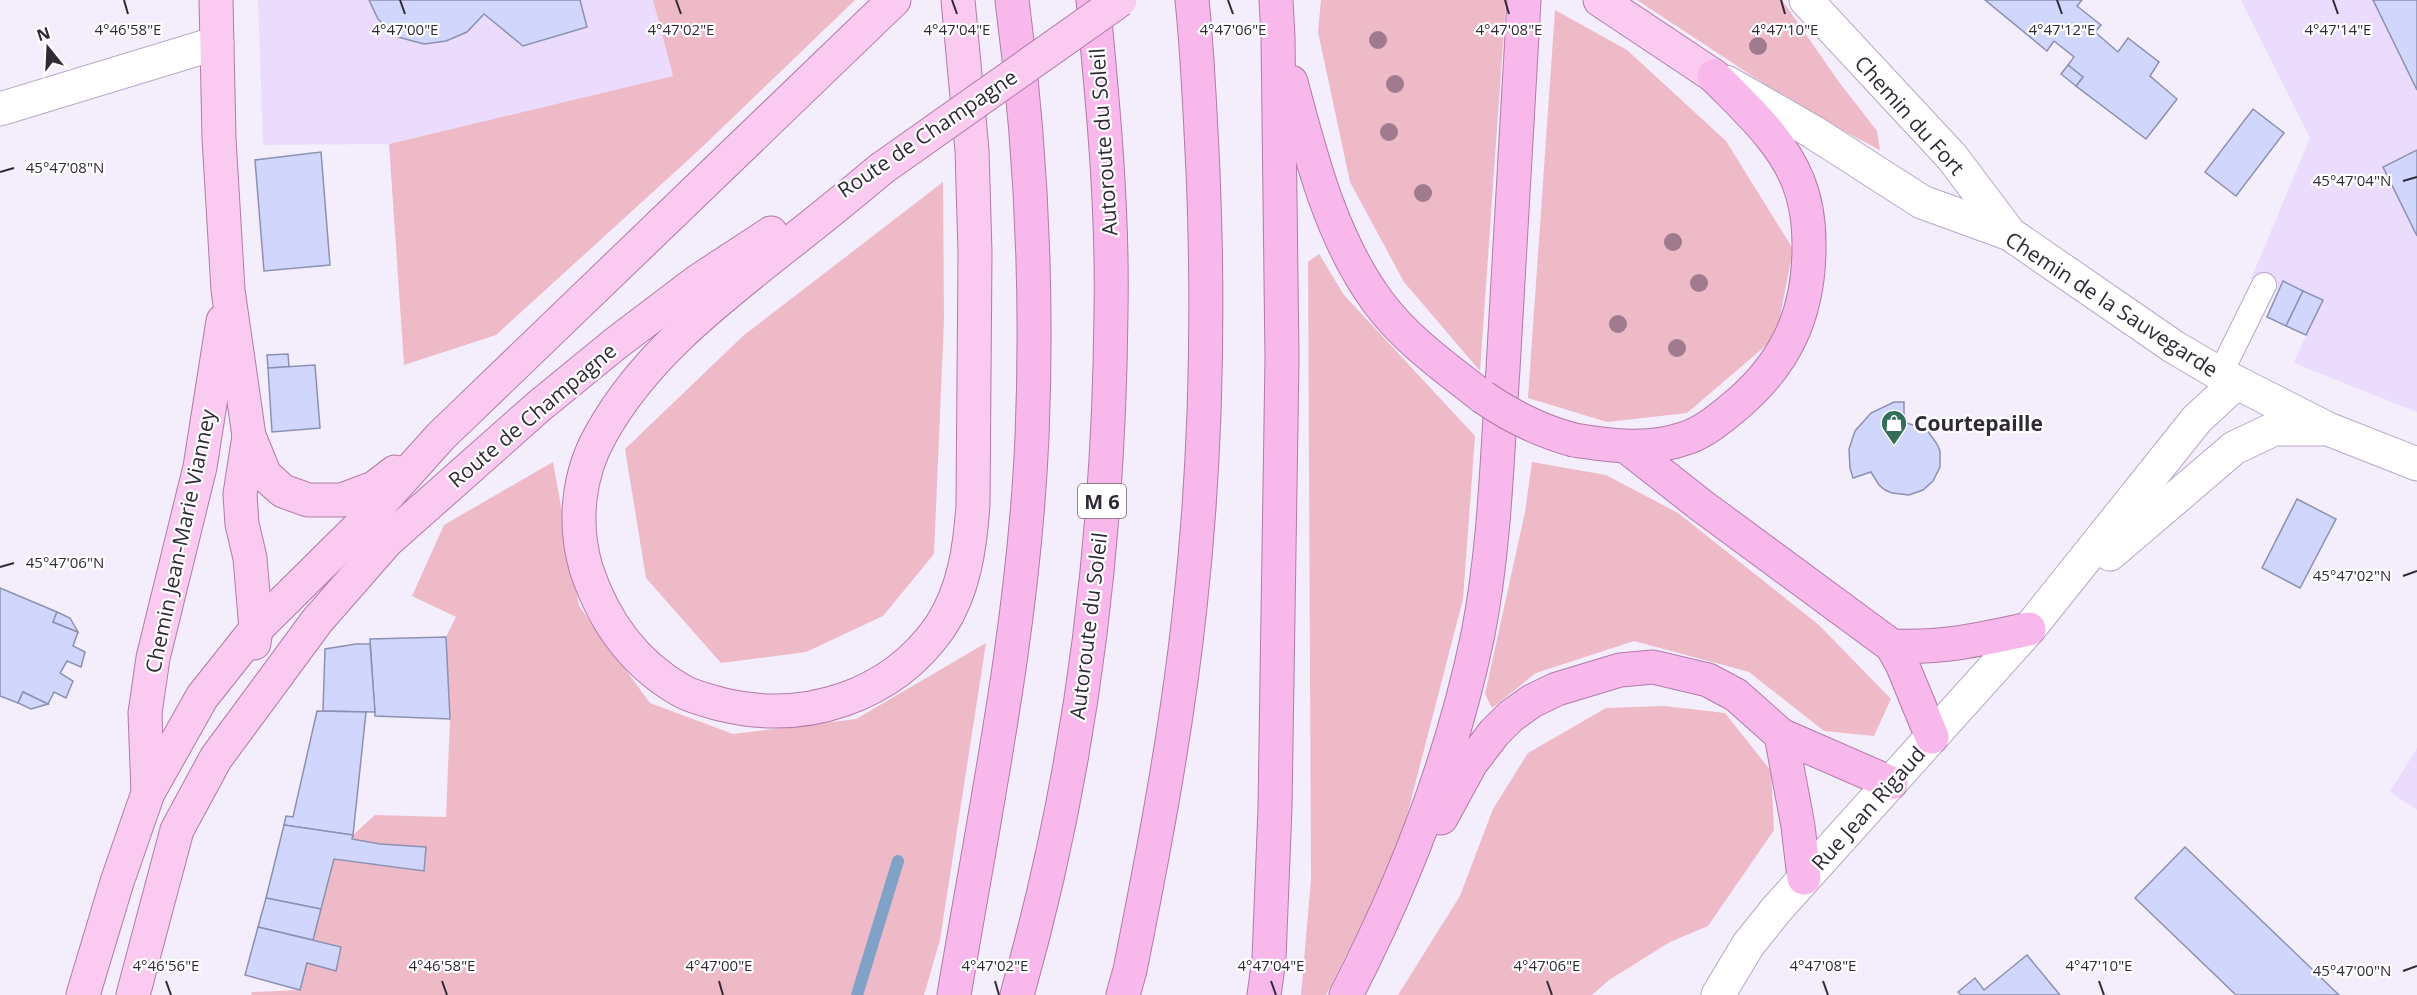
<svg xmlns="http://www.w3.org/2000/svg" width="2417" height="995" viewBox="0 0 2417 995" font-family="'Open Sans',sans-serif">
<rect width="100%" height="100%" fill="#f4edfb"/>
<g fill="#ebdcfd">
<path d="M258,0H653L673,76L389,144L263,145Z"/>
<path d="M2241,0H2417V412L2294,363L2322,300L2284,282L2279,291L2251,279L2310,138Z"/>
<path d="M2417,748V810L2390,792Z"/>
</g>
<g fill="#efbac7">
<path d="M653,0H855L699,150L496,335L404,365L389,144L673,76Z"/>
<path d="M1321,0H1506L1480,371L1404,282L1350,182L1318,32Z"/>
<path d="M1637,0H1782L1839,82L1877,131L1880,150L1807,112Z"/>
<path d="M1555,10L1627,50L1726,141L1793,249L1776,337L1687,413L1607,422L1528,398Z"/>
<path d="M943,182L944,320L934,554L883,616L806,652L721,663L646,578L625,449L743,336Z"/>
<path d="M1319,254L1344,295L1475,436L1463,599L1397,854L1326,995H1301L1311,879L1308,262Z"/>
<path d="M553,462L579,606L650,703L733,734L856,719L986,643L940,940L924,995H251L252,992L300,990L334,859L353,835L375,815L446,817L450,719L446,637L456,617L412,596L444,525Z"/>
<path d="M1532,462L1606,475L1678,513L1819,625L1891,699L1874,736L1824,731L1749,672L1634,641L1536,673L1492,708L1485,694L1525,512Z"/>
<path d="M1664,706L1725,713L1771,771L1774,830L1708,926L1670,942L1609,980L1592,995H1398L1460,896L1493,809L1528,753L1606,708Z"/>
</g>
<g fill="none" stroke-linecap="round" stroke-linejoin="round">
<path stroke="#81a2c7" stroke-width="12" d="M857,995L898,861"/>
</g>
<g fill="#d1d7fc" stroke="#8c91b2" stroke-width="1.5">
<path d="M369,0H580L587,27L523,46L484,14L467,32L446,41L424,44L398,37L378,19Z"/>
<path d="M1985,0H2082L2077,6L2101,25L2095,32L2118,52L2128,38L2159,62L2150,76L2177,99L2146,139L2076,86L2083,77L2068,65L2074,57L2054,41L2047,51Z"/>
<path d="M2373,0H2417V90Z"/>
<path d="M2068,65L2083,77L2076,86L2061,74Z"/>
<path d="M2253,109L2284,133L2236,196L2205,172Z"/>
<path d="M2417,150V236L2383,167Z"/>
<path d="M321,152L330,265L264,271L255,160Z"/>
<path d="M2283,281L2303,291L2286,326L2267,317Z"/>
<path d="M2303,291L2323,300L2306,335L2286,326Z"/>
<path d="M288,354L289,367L268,368L267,355Z"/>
<path d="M315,365L320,428L272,432L268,368Z"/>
<path d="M1894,402H1904V422L1927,430L1937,444L1940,451V467L1933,481L1923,490L1909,495L1892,493L1885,490L1879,485L1871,472L1853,478L1850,468L1849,449L1855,431L1871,413Z"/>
<path d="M2297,499L2336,519L2300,588L2262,568Z"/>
<path d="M0,588L57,612L53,622L78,632L73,646L85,652L81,667L67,661L60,673L73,681L66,698L54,692L48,704L23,692L18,703L0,696Z"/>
<path d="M57,612L70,618L78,632L53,622Z"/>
<path d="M446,637L450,719L375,716L370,639Z"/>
<path d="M356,644H370L375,712L323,711L325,649Z"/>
<path d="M23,692L48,704L31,709L18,703Z"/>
<path d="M317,711L366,712L353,835L284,825L286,816L293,817Z"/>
<path d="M284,825L353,835L352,839L380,844L426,847L424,871L334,859L321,909L266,898Z"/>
<path d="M2185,847L2339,995H2236L2135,898Z"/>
<path d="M266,898L321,909L313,940L258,927Z"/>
<path d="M258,927L341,947L336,971L307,963L300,990L245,975Z"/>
<path d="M2027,955L2060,995H1961L1958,992L1975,978L1984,990Z"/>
</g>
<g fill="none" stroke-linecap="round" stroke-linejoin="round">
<g stroke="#b8a8c9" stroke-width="26">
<path id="service" d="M2220,374L2264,285"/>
</g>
<g stroke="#b8a8c9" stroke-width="35">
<g id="minor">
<path d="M1806,0L1952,157L2010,234"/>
<path d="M0,109L217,43"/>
</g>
</g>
<g stroke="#b8a8c9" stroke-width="35">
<g id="tertiary">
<path d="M1726,82L1813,132L1922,202L2010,234L2174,347L2220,374L2328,429L2417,464"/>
<path d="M2110,554L2234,448L2274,429H2321"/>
<path d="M1718,995L1748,945L1776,910L2029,629L2197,419L2236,383"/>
</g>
</g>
<g stroke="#b17ba9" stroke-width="35">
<g id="primary">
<path d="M216,0L219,138L228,290L249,436L265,475L283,491L308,500H342L374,488L395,472"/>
<path d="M1600,0L1714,76"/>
<path d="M881,169C850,195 818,221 786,246C718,300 644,356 601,434C578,474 573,523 586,568C603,620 634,664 682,691C695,698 710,701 724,705C805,724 891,697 940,627C964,591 970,548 973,505L975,253L972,150L958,0"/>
<path d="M249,436L240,494L242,524L250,558L256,629L254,643"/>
<path d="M148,793L145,713L153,658L200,467L223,321"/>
<path d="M83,995L117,882L148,793L202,697L256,629L361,525L441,436L894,0"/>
<path d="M133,995L177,830L216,758L317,621L387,541L538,407L615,344L698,281L771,233"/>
</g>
</g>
<g stroke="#b17ba9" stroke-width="35">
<g id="trunk">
<path d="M1291,82C1311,157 1331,238 1378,302C1406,340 1446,368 1483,397"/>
<path d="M1574,440C1612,446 1650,451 1686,438C1702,433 1716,422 1728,412C1785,367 1810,315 1809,243C1809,222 1806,201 1798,181C1781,139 1745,108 1714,76"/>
<path d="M1627,447L1702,506L1892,646L1902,664L1932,737"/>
<path d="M1892,646C1944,648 1979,640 2029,629"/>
<path d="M1781,735L1798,826L1804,878"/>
<path d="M1441,818L1471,763L1494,733L1511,716L1532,701L1557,689L1620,670L1653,667L1708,680L1736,695L1781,735L1891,783"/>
<path d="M954,995C985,810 1024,625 1032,437C1038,291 1031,145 1012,0"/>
<path d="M1017,995C1080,774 1109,542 1111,312C1113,208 1103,104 1093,0"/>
<path d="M1123,995L1130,970C1154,850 1177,729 1190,607C1206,463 1209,316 1203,171C1200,114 1198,57 1192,0"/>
<path d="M1264,995L1269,959L1275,807L1282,359L1278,37L1276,0"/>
<path d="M1346,995C1405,881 1452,760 1478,634C1495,547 1497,457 1503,369C1510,246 1517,123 1524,0"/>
</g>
</g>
<use href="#service" stroke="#fff" stroke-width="24"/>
<use href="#minor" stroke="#fff" stroke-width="33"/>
<use href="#tertiary" stroke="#fff" stroke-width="33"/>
<use href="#primary" stroke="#facaf0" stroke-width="33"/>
<use href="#trunk" stroke="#f8b8eb" stroke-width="33"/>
<g stroke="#b17ba9" stroke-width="35" stroke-linecap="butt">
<path id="primary-bridge" d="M881,169L1120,0"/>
</g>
<g stroke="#b17ba9" stroke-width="35" stroke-linecap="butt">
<path id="trunk-bridge" d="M1483,397C1512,417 1540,431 1574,440"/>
</g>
<use href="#primary-bridge" stroke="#facaf0" stroke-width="33"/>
<use href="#trunk-bridge" stroke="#f8b8eb" stroke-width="33"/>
</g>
<g fill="#a07b8d">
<circle cx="1378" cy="40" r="9"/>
<circle cx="1758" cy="46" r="9"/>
<circle cx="1395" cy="84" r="9"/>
<circle cx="1389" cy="132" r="9"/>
<circle cx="1423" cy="193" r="9"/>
<circle cx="1673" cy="242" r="9"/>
<circle cx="1699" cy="283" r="9"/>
<circle cx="1618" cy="324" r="9"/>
<circle cx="1677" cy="348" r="9"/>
</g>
<path fill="none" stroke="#302a37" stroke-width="2" d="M124,0L128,14M400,0L405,14M676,0L681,14M952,0L957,14M1228,0L1233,14M1505,0L1509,14M1781,0L1785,14M2057,0L2062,14M2333,0L2338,14M0,172L14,168M2403,181L2417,177M0,567L14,563M2403,576L2417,571M2403,971L2417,966M166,981L171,995M442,981L447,995M719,981L723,995M995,981L999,995M1271,981L1276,995M1547,981L1552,995M1823,981L1828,995M2099,981L2104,995"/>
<defs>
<g id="shop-pin" transform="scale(1.35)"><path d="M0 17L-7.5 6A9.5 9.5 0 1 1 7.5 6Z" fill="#326e5a" stroke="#fff"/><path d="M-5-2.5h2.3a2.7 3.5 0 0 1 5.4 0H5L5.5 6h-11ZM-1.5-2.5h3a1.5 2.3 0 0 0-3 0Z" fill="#fff"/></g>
</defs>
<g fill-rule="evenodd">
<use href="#shop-pin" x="1894" y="423"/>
</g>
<g text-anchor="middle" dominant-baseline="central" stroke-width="4.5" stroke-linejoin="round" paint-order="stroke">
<rect fill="#fff" stroke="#6e6a73" stroke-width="1.5" x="1078" y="484" width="48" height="34" rx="4.5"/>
<g font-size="20" font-weight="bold" fill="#302a37">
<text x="1102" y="501">M 6</text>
</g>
<g font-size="21" fill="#302a37" stroke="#fff">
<text transform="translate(1910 115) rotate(48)">Chemin du Fort</text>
<text transform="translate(927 133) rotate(-34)">Route de Champagne</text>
<text transform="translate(1103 142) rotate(-94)">Autoroute du Soleil</text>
<text transform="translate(2112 304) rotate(33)">Chemin de la Sauvegarde</text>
<text transform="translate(532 415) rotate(-40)">Route de Champagne</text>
<text transform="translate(180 541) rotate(-78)">Chemin Jean-Marie Vianney</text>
<text transform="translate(1088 626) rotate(-83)">Autoroute du Soleil</text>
<text transform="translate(1868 808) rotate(-48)">Rue Jean Rigaud</text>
</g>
<g font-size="21" font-weight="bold" fill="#302a37" stroke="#fff" text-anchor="start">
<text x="1914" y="423">Courtepaille</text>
</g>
</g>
<g font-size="15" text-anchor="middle" fill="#302a37" stroke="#fff" stroke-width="4.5" stroke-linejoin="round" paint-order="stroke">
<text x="128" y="35">4°46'58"E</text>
<text x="405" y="35">4°47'00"E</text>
<text x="681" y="35">4°47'02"E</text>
<text x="957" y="35">4°47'04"E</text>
<text x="1233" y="35">4°47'06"E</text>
<text x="1509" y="35">4°47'08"E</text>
<text x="1785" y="35">4°47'10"E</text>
<text x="2062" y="35">4°47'12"E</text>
<text x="2338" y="35">4°47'14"E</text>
<text x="65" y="173">45°47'08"N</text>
<text x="2352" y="186">45°47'04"N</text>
<text x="65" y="568">45°47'06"N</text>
<text x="2352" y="581">45°47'02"N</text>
<text x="166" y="971">4°46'56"E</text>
<text x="442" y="971">4°46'58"E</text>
<text x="719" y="971">4°47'00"E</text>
<text x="995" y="971">4°47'02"E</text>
<text x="1271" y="971">4°47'04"E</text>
<text x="1547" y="971">4°47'06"E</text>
<text x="1823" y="971">4°47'08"E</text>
<text x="2099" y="971">4°47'10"E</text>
<text x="2352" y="976">45°47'00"N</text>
</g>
<g transform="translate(48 48) rotate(342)" stroke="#ffffff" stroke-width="4.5" paint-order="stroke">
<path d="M0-4.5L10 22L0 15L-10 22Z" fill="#302a37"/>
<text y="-9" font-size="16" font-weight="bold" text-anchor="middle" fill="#302a37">N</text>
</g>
</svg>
